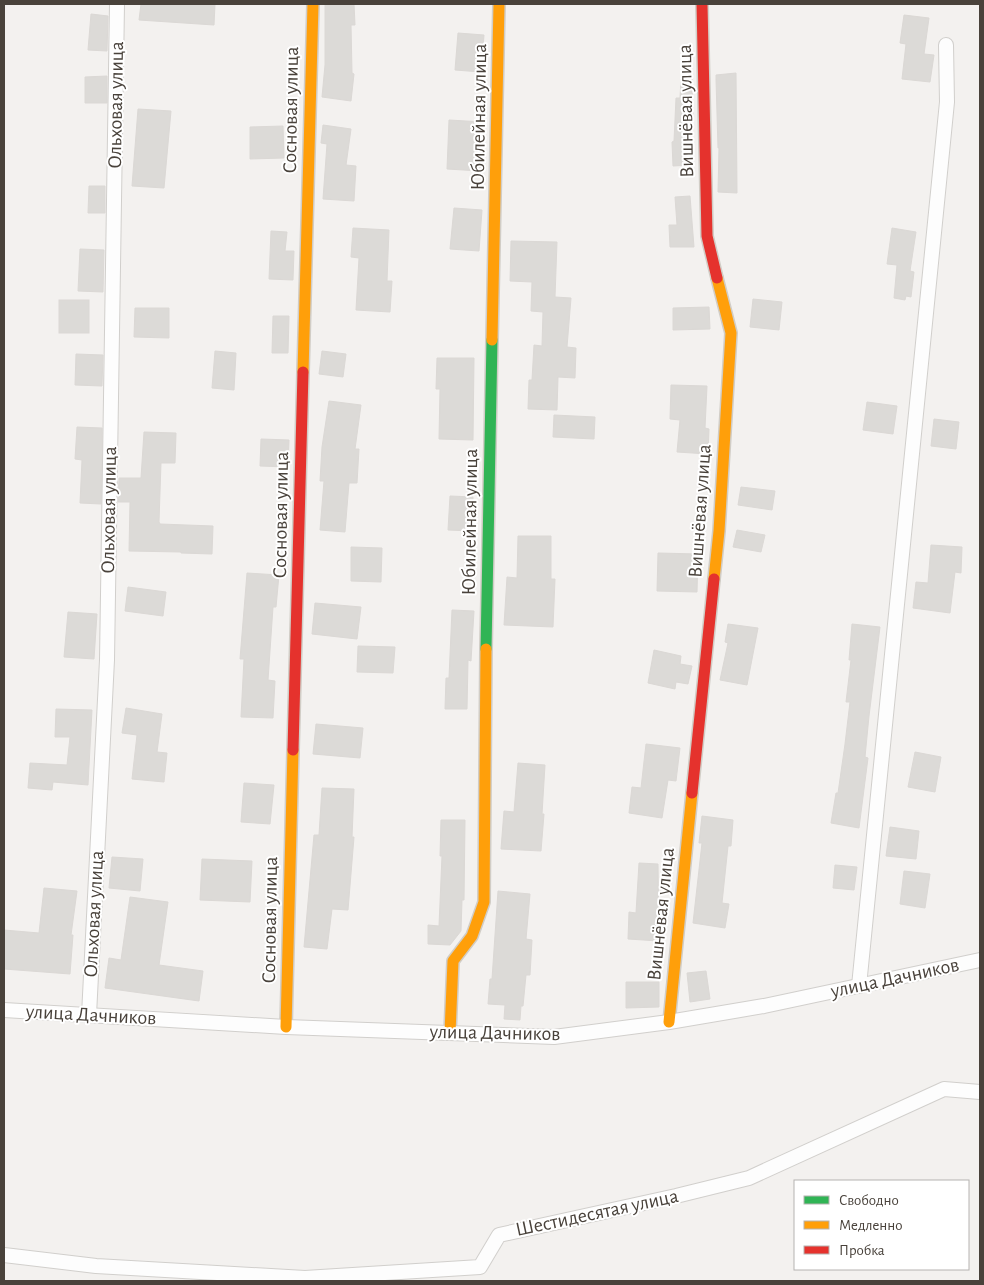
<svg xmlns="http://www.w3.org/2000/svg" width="984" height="1285" viewBox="0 0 984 1285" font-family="'Alegreya Sans',sans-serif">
<rect width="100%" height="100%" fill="#f3f1ef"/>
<g fill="#dcdad7" stroke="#dbd8d5">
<path d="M141,4H215L214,25L139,20Z"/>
<path d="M325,4H354L355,25H351L352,73L354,74L351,101L322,97L325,65Z"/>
<path d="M91,14L108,16L107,51L88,50Z"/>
<path d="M904,15L929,18L924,54L934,55L930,82L902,79L906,44L900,43Z"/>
<path d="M458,33L484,35L481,72L455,70Z"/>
<path d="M736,73L737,193L718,192L719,148H718L716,79V75Z"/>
<path d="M107,76V103H85V77Z"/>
<path d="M681,79H692L693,119H690V165L673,166L672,142L674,141L676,98H680Z"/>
<path d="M138,109L171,111L164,188L132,186Z"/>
<path d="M449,120L483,122L480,171L447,169Z"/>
<path d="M323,125L351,129L346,165L356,166L354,201L323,199L327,144L321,143Z"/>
<path d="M283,126L284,158L250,159V127Z"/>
<path d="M89,186H105V213H88Z"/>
<path d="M690,196L694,247H670L669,225H677L675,197Z"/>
<path d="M454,208L482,210L479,251L450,249Z"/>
<path d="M353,228L389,230L387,281H392L390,312L356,310L359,258L351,257Z"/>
<path d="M892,228L916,232L910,271L914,272L911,297L906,296L905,300L894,298L897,265L887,264Z"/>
<path d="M271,231L287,232L285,251H294L293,280L269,279Z"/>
<path d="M511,241L557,242L555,297L571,298L567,347L576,348L575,378L558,377L557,410L528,409L529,380H532L534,345L542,346L543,312L531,311L532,282L510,281Z"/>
<path d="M80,249L104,250L103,292L78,291Z"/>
<path d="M753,299L782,302L779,330L750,327Z"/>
<rect x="59" y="300" width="30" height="33"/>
<path d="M709,307L710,329L673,330V308Z"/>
<path d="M135,308H169V338L134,337Z"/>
<path d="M273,316H289L288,353H272Z"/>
<path d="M215,351L236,353L234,390L212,388Z"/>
<path d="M322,351L346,354L343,377L319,374Z"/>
<path d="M76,354L103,355L102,386L75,385Z"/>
<path d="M437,358H474L473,440L439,439L440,389H436Z"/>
<path d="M671,385L707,386L705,428L709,429L708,454L677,452L680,420L670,419Z"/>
<path d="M329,401L361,405L355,449H359L357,483H349L345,532L320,530L324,481H320L322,447Z"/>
<path d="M867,402L897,406L893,434L863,430Z"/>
<path d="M554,415L595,417L594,439L553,437Z"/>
<path d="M934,419L959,422L956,449L931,446Z"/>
<path d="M77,427L102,428L101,504L80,503L82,460L75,459Z"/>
<path d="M144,432L176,433L175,463H161L159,522L160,524L213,526L212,554L181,553V552L129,551L130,502H118L119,478H141Z"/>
<path d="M261,439L289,440L288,467L260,466Z"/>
<path d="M741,487L775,491L772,510L738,505Z"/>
<path d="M450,496L473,497L472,531L448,530Z"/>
<path d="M737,530L765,535L761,552L733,547Z"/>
<path d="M518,536H551V579H555L553,627L504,625L507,577L517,578Z"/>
<path d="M931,545L962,547L961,573L955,572L950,613L913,608L916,582L928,583Z"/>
<path d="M351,547L382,548L381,582L351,581Z"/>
<path d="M658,553L698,554L697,592L657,591Z"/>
<path d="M247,573L279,575L276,607H273L268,680L275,681L273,718L241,717L244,659H240Z"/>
<path d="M128,587L166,592L163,616L125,611Z"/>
<path d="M315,603L361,607L357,639L312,634Z"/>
<path d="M452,610L474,611L471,661L468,660L467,709H445L446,678H449Z"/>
<path d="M68,612L97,614L94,659L64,657Z"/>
<path d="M728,624L758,628L747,685L720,680L728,643L725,642Z"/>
<path d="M852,624L880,627L869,716L865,757L868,758L859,828L831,823L836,793H838L845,744L850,702H846L851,660H849Z"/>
<path d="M358,646L395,647L393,673L357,672Z"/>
<path d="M654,650L681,656L680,664L692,666L688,684L676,682L675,689L648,683Z"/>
<path d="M126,708L162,714L157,752L167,753L164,782L132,779L137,735L122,733Z"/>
<path d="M56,709L92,710L88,785L53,782L52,790L28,788L30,763L67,765L70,737H55Z"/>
<path d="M316,724L363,728L360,758L313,754Z"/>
<path d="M646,744L680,748L676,781L668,780L662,818L629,813L632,787L641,788Z"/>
<path d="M915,752L941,757L935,792L908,787Z"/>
<path d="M518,763L545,765L542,814H544L541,851L501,849L504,811L514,812Z"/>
<path d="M244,783L274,785L270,824L241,822Z"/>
<path d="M322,788L354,789L352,837H354L348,910L332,909L327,949L304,947L314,835H319Z"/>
<path d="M702,816L733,820L731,846H728L722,903L729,904L725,928L693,923L702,843H699Z"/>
<path d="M441,820H465L464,900H462L461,931L450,945L428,944V925L439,926L442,856H440Z"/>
<path d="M890,827L919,831L916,859L886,856Z"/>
<path d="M112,857L143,859L140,891L109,888Z"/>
<path d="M202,859L252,861L250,902L200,900Z"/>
<path d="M639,863L658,864L659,941L628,939L629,912L636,913Z"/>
<path d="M835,865L857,867L854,890L833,888Z"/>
<path d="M904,871L930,874L925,908L900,904Z"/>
<path d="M44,888L77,891L71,935H73L70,974L4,969V930L39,933Z"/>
<path d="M498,891L530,894L526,939L532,940L530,975H526L523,1006H521L520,1020L504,1019L505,1005L488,1004L490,979H492Z"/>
<path d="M130,897L168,902L159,965L203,971L199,1001L105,988L109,958L121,960Z"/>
<path d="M706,971L710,999L690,1002L687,973Z"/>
<path d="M626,982H659V1007L626,1008Z"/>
</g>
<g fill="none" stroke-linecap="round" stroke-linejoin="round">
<g stroke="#d1cfcc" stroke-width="16">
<g id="street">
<path d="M859,986L947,102L946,45"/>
<path d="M4,1010L286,1027L554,1037L669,1022L764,1006L980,960"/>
<path d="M89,1015L107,660L117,4"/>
<path d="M4,1255L96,1266L305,1278L480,1267L499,1235L676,1196L749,1178L944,1089L980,1092"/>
</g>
</g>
<g stroke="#d1cdc6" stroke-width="14">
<path id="fast" d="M486,649L492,340"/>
</g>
<g stroke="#d1cdc6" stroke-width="14">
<g id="slow">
<path d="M492,340L499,4"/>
<path d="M303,372L313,4"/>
<path d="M714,579L719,531L731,333L717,278"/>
<path d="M669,1022L692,793"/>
<path d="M286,1027L293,750"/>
<path d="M450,1033L453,961L472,936L484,902L486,649"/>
</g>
</g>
<g stroke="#d1cdc6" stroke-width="14">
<g id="jam">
<path d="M702,4L707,236L717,278"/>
<path d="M293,750L303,372"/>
<path d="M692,793L714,579"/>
</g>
</g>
<use href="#street" stroke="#fdfdfd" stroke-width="14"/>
<use href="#fast" stroke="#30b455" stroke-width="11"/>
<use href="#slow" stroke="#ff9f0a" stroke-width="11"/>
<use href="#jam" stroke="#e5322d" stroke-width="11"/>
</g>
<g text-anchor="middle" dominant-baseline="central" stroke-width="4" stroke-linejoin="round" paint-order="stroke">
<g font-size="20" fill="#49423b" stroke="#fff">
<text transform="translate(116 105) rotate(-89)">Ольховая улица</text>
<text transform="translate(291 110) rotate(-89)">Сосновая улица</text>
<text transform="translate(686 111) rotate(-91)">Вишнёвая улица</text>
<text transform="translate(479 117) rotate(-89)">Юбилейная улица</text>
<text transform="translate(109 510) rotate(-89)">Ольховая улица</text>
<text transform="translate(700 511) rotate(-86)">Вишнёвая улица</text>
<text transform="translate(281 515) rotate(-89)">Сосновая улица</text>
<text transform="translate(470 522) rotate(-89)">Юбилейная улица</text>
<text transform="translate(94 914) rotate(-87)">Ольховая улица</text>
<text transform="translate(661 914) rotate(-84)">Вишнёвая улица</text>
<text transform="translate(270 920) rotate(-89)">Сосновая улица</text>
<text transform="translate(895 978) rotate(-12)">улица Дачников</text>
<text transform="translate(91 1015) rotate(3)">улица Дачников</text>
<text transform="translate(495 1033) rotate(1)">улица Дачников</text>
<text transform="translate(597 1213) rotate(-12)">Шестидесятая улица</text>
</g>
</g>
<rect width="984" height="1285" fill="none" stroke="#49423b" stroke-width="10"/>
<rect x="794" y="1180" width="175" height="90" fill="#ffffff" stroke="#b6b3b1"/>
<rect x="804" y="1196" width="25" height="8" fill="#30b455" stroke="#b6b3b1"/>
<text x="839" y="1205" font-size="15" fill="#49423b">Свободно</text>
<rect x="804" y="1221" width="25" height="8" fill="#ff9f0a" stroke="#b6b3b1"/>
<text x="839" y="1230" font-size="15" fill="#49423b">Медленно</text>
<rect x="804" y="1246" width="25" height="8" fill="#e5322d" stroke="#b6b3b1"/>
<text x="839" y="1255" font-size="15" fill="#49423b">Пробка</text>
</svg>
